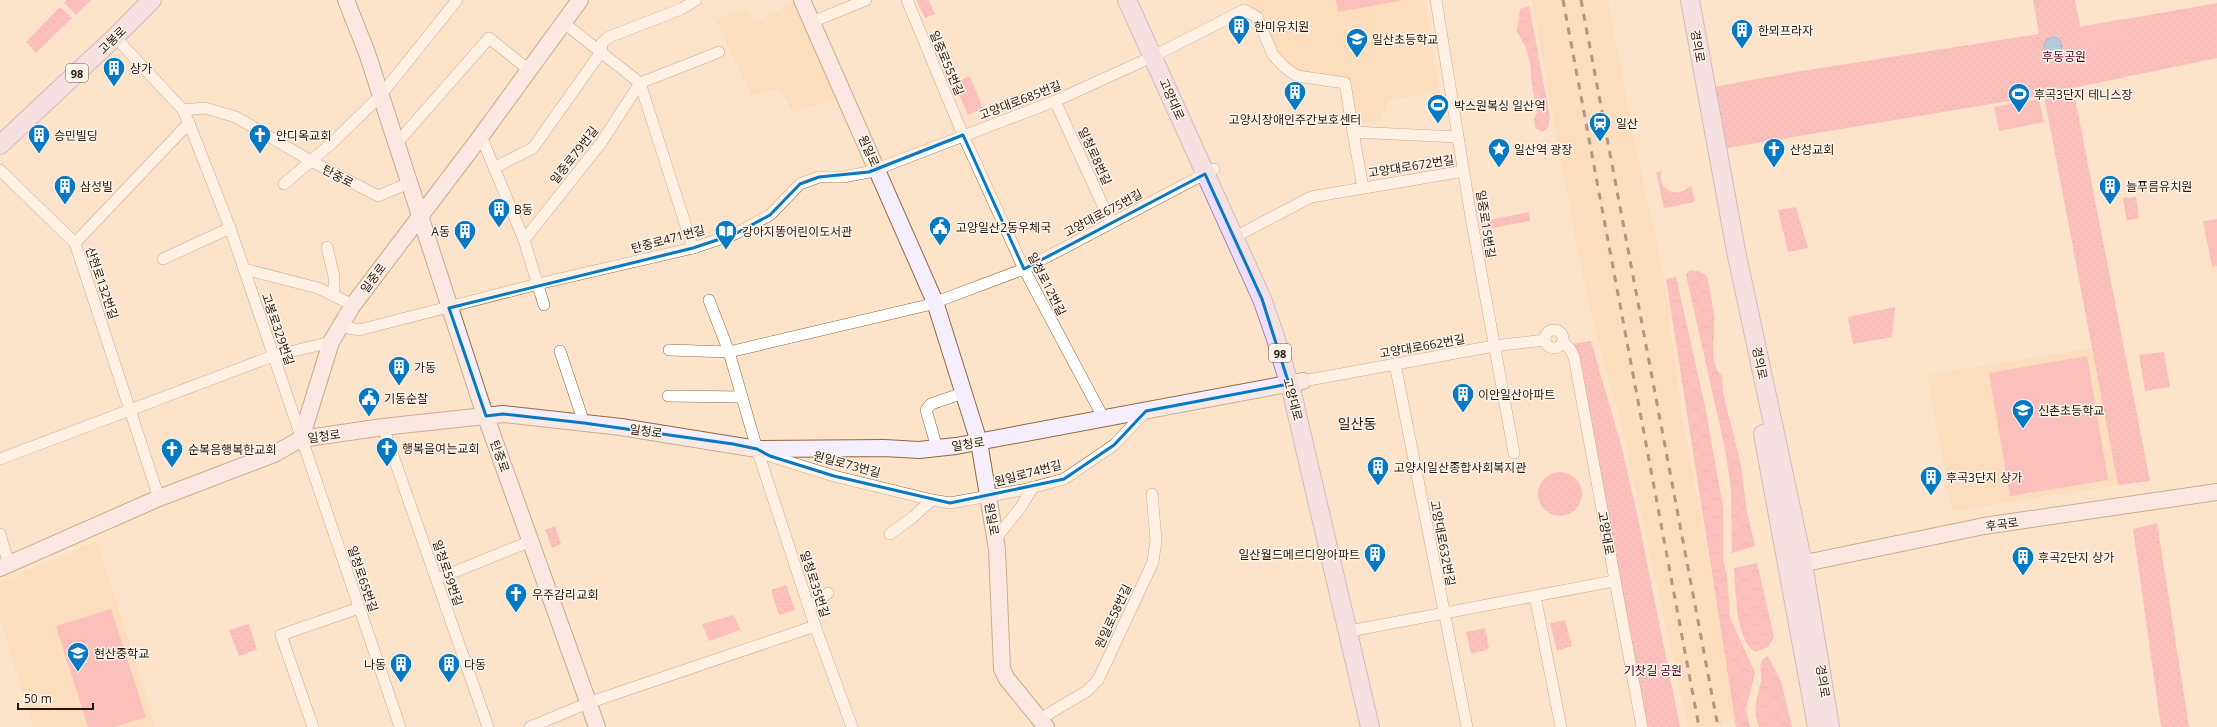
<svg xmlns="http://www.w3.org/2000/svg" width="2217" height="727" viewBox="0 0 2217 727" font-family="'Open Sans','Noto Sans KR',sans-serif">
<defs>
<pattern id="forest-crowns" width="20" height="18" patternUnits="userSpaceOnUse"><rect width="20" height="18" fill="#fb94aa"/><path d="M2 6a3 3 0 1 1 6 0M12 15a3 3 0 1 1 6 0" fill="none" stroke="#d77f91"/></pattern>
<pattern id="park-dots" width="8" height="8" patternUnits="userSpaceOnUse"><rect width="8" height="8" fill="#fb94aa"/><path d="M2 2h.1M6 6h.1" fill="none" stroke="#d77f91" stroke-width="1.8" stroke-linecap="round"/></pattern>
<pattern id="water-ripples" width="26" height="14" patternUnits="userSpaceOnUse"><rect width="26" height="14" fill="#58aef6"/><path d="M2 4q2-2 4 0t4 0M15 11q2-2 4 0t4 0" fill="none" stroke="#498dc5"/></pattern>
</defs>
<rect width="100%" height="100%" fill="#fde3ca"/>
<g fill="#fbd4ad">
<path d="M1247,0H1424L1440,94L1390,98L1381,121L1356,123L1346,79L1297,71L1276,53L1248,8Z"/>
<path d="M1532,0H1608L1640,167L1663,271L1682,416L1712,578L1734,718L1722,723V727H1688L1622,428L1593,323L1576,242Z"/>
<path d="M793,3L836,98L793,113L779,89L751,96L716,20L744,7L753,23Z"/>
<path d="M2093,348L2118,485L1952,511L1927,375Z"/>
<path d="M97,541L156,727H33L0,619V582Z"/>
</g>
<g fill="url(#forest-crowns)">
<path d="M1529,6L1550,117L1548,128L1542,132L1535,128L1534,119L1537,112L1531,79V68L1526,48L1517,31L1520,9Z"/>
<path d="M1529,212L1530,221L1481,230L1479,222Z"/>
<path d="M1690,270L1698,271L1707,276C1710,289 1712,303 1714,316C1716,335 1707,361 1722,376L1723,393L1741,465L1747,512L1755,546L1732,553L1731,489L1725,449L1686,275Z"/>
<path d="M1676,277L1706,411L1723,508V559L1727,576L1730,617L1755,673L1746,709L1750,727H1736L1666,279Z"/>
<path d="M1757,563L1774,637L1768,647L1755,652C1735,639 1736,591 1734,568Z"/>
<path d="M1768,656L1781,681L1792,727H1759C1752,707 1757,700 1761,681C1762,670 1756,662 1768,656Z"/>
</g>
<g fill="url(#park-dots)">
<path d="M916,0H929L935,14L925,18Z"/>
<path d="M2033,0H2075L2080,27L2217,3V58L2073,88L2150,481L2118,485L2044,95L1727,148L1714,87L1795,72L2039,34Z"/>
<path d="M60,7L72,18L36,53L26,42Z"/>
<path d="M1662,171C1655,190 1679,200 1691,185L1695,202L1664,208L1656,172Z"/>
<path d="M2136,197L2139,218L2127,221L2123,198Z"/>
<path d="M1796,207L1808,248L1788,252L1778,210Z"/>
<path d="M1895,307L1892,337L1853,344L1848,317Z"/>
<path d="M1591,341L1621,445L1638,518L1680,727H1648L1576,357L1571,344Z"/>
<path d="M2164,352L2170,387L2145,391L2139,355Z"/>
<circle cx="1560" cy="494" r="22"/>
<path d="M2157,523L2189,727H2161L2133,529Z"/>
<path d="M555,526L561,544L552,548L545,530Z"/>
<path d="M786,585L795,610L779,615L771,590Z"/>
<path d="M1565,620L1572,646L1557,651L1550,623Z"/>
<path d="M249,624L257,650L239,656L229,630Z"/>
<path d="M1485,628L1489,649L1471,654L1466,632Z"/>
</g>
<g fill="#fb94aa">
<path d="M67,0H91L76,15L64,3Z"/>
<path d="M1336,0H1404L1338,12Z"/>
<path d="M2122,19L2127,41L2085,49L2080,27Z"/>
<path d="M970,76L983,109L968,115L954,83Z"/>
<path d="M2052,93L2058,122L2050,124L2044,95Z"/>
<path d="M2039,99L2044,122L1999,131L1994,107Z"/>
<path d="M2217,219V266L2212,267L2203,221Z"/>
<path d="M2087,356L2108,480L2010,496L1989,373Z"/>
<path d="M111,609L146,717L114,727H88L56,626Z"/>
<path d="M734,615L740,630L709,641L702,624Z"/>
</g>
<circle fill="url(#water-ripples)" stroke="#4980ae" cx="2053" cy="46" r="9"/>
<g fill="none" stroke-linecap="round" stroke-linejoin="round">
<g stroke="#8f6942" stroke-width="12">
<g id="street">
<path d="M907,0L963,135L1024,269L1104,419"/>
<path d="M1436,0L1471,217L1514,453"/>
<path d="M1244,10L1257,17L1273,55L1284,67L1297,76L1345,83L1353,132"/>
<path d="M812,22L866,0"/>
<path d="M564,23L640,83L693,248"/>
<path d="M115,37L183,110L189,123L230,228L400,727"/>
<path d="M1055,101L1111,223"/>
<path d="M183,110L205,108L236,117L311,161L378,196L409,183"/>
<path d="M481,136L524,240L544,305"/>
<path d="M396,144L489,38L529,70"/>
<path d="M494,168L533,148L601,52L602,43L609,37L681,9L696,0"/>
<path d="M0,170L75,243L159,498"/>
<path d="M284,184L332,143L380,96L457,0"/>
<path d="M1363,188L1353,132L1457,137"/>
<path d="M1233,238L1311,197L1464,171"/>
<path d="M524,240L601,143L640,83L719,52"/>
<path d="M75,243L189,123"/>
<path d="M327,247L334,276V296"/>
<path d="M163,259L230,228"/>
<path d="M244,269L318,288L353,305"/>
<path d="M709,300L729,352L757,449L815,626L852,727"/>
<path d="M342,323L349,328L359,330L538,284L693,248L735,234L770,215L800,184L819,177H843L869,172L1055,101L1154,56L1244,10"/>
<circle cx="1554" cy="339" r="9"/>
<path d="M1563,342L1570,349L1574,357L1642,727"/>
<path d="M669,350L729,352L928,305L1024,269L1214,169"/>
<path d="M560,351L584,423"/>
<path d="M1395,364L1467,727"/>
<path d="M1303,381L1494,346L1545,340"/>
<path d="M668,396L742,397"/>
<path d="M383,427L488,727"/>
<path d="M937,448L926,410L931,404L963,393"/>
<path d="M759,450L770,456L834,476L932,500L950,503L1027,489L1064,479L1114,445L1146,411"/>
<path d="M0,459L273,356L331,342"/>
<path d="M0,534L9,565"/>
<path d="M890,534L913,517L932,500"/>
<path d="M996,538L1021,507L1033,487"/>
<path d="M437,579L531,541"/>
<path d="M1535,596L1561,727"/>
<path d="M810,607L828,593"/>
<path d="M1355,630L1614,581"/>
<path d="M1040,719L1087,691L1098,680L1153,562L1156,540L1152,494"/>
<path d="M313,727L281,635L359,608"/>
<path d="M530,727L588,703L815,626"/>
</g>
</g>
<g stroke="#8f6942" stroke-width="18">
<g id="secondary">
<path d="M346,0L367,53L482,406L597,727"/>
<path d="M802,0L935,302L979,442L997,549L1002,669L1007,679L1046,727"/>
<path d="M301,439L331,342L353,305L481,136L580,0"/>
<path d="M1791,566L1984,526L2217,492"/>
<path d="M0,568L159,498L274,454L301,439L383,427L503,414L621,427L757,449L884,448L919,450L956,446L1303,381"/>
</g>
</g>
<g stroke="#9e88a6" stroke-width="20">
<g id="primary">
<path d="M1127,0L1262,299L1275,336L1292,393L1370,727"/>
<path d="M1690,0L1736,251L1803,564L1830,727"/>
<path d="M0,145L115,37L152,0"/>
<path d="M1763,434L1817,727"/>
</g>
</g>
<use href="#street" stroke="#fff" stroke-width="11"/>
<use href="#secondary" stroke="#f5eefe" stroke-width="16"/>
<use href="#primary" stroke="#ecdcfd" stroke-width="18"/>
<g stroke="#4f3d2c" stroke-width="3" stroke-dasharray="7 7" stroke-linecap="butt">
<path d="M1563,0L1699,727"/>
<path d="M1581,0L1718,727"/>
</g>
</g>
<path d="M0 0H2217V727H0ZM963,135L1024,269L1205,174L1262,299L1289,384L1146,411L1114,445L1064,479L950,503L834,476L770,456L757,449L733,444L584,423L503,414L486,416L449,308L693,248L735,234L770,215L800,184L819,177L869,172Z" fill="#fde3ca" fill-opacity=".55" fill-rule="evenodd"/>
<path fill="none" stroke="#0579c3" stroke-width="3" stroke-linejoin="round" d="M963,135L1024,269L1205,174L1262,299L1289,384L1146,411L1114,445L1064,479L950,503L834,476L770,456L757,449L733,444L584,423L503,414L486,416L449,308L693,248L735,234L770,215L800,184L819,177L869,172Z"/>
<defs>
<g id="building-pin" transform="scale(1.15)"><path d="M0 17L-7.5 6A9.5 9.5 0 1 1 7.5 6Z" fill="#0579c3" stroke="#fdf4eb"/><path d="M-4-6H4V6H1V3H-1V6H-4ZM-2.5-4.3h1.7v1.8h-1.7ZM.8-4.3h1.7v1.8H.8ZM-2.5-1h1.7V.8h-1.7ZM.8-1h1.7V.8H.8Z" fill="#fff"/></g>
<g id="school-pin" transform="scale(1.15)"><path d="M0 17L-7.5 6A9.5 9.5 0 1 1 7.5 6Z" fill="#0579c3" stroke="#fdf4eb"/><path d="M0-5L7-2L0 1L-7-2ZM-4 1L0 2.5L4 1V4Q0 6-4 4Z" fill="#fff"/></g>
<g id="stadium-pin" transform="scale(1.15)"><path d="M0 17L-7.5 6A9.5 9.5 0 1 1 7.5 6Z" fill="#0579c3" stroke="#fdf4eb"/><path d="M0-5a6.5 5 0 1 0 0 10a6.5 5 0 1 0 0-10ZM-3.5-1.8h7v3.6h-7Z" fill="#fff"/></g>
<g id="station-pin" transform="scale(1.15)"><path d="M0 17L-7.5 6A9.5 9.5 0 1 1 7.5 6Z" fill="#0579c3" stroke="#fdf4eb"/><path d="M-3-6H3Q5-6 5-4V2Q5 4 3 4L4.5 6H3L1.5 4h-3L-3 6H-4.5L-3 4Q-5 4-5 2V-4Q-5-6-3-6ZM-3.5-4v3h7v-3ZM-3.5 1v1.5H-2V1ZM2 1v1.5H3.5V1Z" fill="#fff"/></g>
<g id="church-pin" transform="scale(1.15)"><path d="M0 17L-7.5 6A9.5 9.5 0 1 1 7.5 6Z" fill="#0579c3" stroke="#fdf4eb"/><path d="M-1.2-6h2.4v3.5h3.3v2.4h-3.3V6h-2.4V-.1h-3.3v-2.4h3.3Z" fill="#fff"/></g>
<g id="sight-pin" transform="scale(1.15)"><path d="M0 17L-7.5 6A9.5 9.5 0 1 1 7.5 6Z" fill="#0579c3" stroke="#fdf4eb"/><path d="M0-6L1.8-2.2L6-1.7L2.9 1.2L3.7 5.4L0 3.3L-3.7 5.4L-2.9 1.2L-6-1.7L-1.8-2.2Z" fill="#fff"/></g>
<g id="civic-pin" transform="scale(1.15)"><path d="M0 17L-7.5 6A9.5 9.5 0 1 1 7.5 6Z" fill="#0579c3" stroke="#fdf4eb"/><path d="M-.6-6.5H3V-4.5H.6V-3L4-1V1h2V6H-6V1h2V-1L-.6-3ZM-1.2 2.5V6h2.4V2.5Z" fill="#fff"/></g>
<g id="library-pin" transform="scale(1.15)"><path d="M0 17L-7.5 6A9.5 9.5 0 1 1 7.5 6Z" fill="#0579c3" stroke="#fdf4eb"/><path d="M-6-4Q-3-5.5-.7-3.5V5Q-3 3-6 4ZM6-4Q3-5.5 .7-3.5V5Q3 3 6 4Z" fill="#fff"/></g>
</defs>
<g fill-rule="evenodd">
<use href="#building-pin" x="1239" y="26"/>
<use href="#building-pin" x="1742" y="30"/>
<use href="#school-pin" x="1357" y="39"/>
<use href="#building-pin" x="114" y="68"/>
<use href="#building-pin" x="1295" y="92"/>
<use href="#stadium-pin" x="2019" y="94"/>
<use href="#stadium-pin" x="1438" y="105"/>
<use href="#station-pin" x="1600" y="123"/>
<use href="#building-pin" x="39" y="135"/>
<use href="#church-pin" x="260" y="135"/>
<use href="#sight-pin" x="1499" y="149"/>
<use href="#church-pin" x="1774" y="149"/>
<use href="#building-pin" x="65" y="186"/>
<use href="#building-pin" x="2110" y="186"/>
<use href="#building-pin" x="499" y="209"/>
<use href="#civic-pin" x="940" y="227"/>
<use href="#building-pin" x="465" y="231"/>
<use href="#library-pin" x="726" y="231"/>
<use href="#building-pin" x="399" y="367"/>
<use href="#building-pin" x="1463" y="394"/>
<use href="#civic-pin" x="369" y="398"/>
<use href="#school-pin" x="2023" y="410"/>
<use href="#church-pin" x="387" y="448"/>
<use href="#church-pin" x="172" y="449"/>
<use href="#building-pin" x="1378" y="467"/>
<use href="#building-pin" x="1931" y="477"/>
<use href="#building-pin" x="1375" y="554"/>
<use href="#building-pin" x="2023" y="557"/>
<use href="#church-pin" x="516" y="594"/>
<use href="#school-pin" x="78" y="653"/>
<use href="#building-pin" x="401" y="664"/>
<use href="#building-pin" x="449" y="664"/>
</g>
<g text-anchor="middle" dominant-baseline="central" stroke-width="3" stroke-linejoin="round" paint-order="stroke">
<g fill="#fdf4eb" stroke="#66594b" stroke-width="1">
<rect x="66" y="64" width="22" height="18" rx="3"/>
<rect x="1269" y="344" width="22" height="18" rx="3"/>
</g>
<g font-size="11" font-weight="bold" fill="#251606">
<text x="77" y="73">98</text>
<text x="1280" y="353">98</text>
</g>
<g font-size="12" fill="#251606" stroke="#fdf4eb" text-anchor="start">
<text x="1254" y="26">한미유치원</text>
<text x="1758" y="30">한뫼프라자</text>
<text x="1372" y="39">일산초등학교</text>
<text x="130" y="68">상가</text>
<text x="2034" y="94">후곡3단지 테니스장</text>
<text x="1454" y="105">박스원복싱 일산역</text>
<text x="1295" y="119" text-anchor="middle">고양시장애인주간보호센터</text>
<text x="1616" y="123">일산</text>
<text x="54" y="135">승민빌딩</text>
<text x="276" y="135">안디옥교회</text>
<text x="1514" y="149">일산역 광장</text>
<text x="1790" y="149">산성교회</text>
<text x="80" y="186">삼성빌</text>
<text x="2126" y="186">늘푸름유치원</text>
<text x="514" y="209">B동</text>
<text x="956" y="227">고양일산2동우체국</text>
<text x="450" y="231" text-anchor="end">A동</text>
<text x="742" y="231">강아지똥어린이도서관</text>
<text x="414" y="367">가동</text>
<text x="1478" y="394">이안일산아파트</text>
<text x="384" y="398">기동순찰</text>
<text x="2038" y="410">신촌초등학교</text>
<text x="402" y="448">행복을여는교회</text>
<text x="188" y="449">순복음행복한교회</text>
<text x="1394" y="467">고양시일산종합사회복지관</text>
<text x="1946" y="477">후곡3단지 상가</text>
<text x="1360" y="554" text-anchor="end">일산월드메르디앙아파트</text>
<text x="2038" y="557">후곡2단지 상가</text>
<text x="532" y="594">우주감리교회</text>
<text x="94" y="653">현산중학교</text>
<text x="386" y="664" text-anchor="end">나동</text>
<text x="464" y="664">다동</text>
</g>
<g font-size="12" fill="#251606" stroke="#fdf4eb">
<text transform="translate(112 40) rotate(-44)">고봉로</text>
<text transform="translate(1698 46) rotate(80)">경의로</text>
<text transform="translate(947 63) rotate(67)">일중로55번길</text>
<text transform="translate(1172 99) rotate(66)">고양대로</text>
<text transform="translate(1020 100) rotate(-21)">고양대로685번길</text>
<text transform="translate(869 151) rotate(66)">원일로</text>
<text transform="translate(574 155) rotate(-52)">일중로79번길</text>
<text transform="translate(1095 156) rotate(65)">일청로8번길</text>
<text transform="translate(1411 166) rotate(-9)">고양대로672번길</text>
<text transform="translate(338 176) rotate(28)">탄중로</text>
<text transform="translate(1103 213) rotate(-28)">고양대로675번길</text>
<text transform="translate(1486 224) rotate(81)">일중로15번길</text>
<text transform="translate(668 239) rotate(-15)">탄중로471번길</text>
<text transform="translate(373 278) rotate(-53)">일중로</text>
<text transform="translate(102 283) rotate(71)">산현로132번길</text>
<text transform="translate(1047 284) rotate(63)">일청로12번길</text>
<text transform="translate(278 329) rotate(71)">고봉로329번길</text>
<text transform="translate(1422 346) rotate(-10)">고양대로662번길</text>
<text transform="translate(1760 363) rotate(78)">경의로</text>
<text transform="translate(1293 399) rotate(75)">고양대로</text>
<text transform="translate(646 431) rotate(8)">일청로</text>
<text transform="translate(324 436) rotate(-8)">일청로</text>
<text transform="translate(968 444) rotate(-9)">일청로</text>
<text transform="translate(500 456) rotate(70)">탄중로</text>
<text transform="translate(847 464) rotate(15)">원일로73번길</text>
<text transform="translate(1028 473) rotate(-15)">원일로74번길</text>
<text transform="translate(992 519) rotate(80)">원일로</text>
<text transform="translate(2002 524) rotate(-8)">후곡로</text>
<text transform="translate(1606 533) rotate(80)">고양대로</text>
<text transform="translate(1443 543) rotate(79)">고양대로632번길</text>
<text transform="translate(448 573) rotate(71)">일청로59번길</text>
<text transform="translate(363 579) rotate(71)">일청로65번길</text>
<text transform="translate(815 584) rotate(72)">일청로35번길</text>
<text transform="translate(1113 616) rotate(-65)">원일로58번길</text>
<text transform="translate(1823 681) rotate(81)">경의로</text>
</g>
<g font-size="12" fill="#550021" stroke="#fdf4eb">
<text x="2064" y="56">후동공원</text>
<text x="1653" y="670">기찻길 공원</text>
</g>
<g font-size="14" fill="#251606" stroke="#fdf4eb">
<text x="1357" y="423">일산동</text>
</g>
</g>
<path d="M18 703v6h75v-6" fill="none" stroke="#251606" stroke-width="2"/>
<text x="24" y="703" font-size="12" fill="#251606" stroke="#fdf4eb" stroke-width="3" paint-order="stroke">50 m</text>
</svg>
